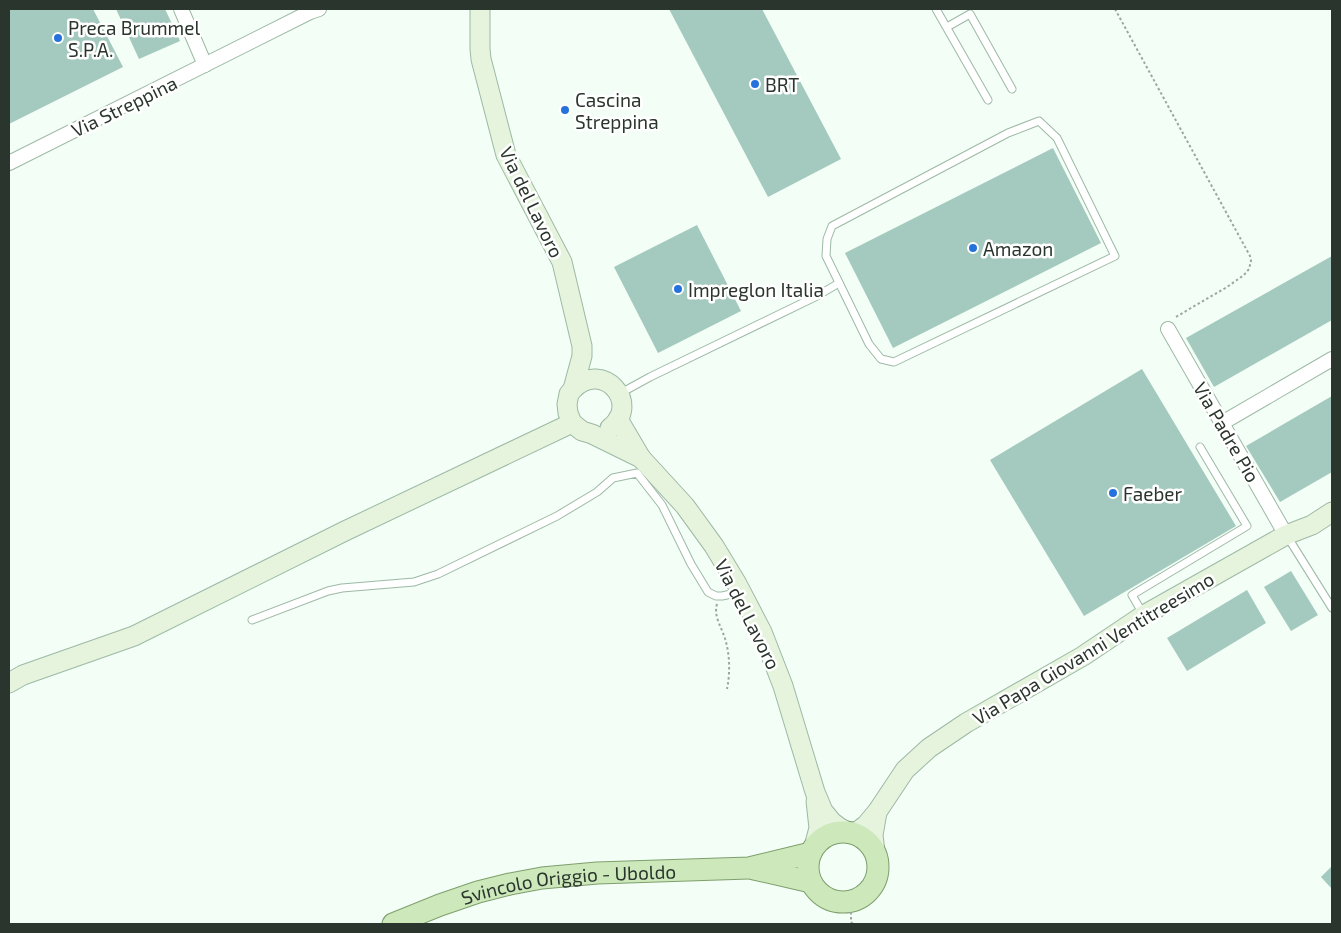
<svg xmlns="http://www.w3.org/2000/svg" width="1341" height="933" viewBox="0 0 1341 933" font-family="'Exo 2',sans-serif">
<rect width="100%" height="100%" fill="#f2fef6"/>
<g fill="#a4c9be">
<path d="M9,9H93L123,67L9,124Z"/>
<path d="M116,9H165L180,41L139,59Z"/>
<path d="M669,9H762L841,159L768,197Z"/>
<path d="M1053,148L1101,243L893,348L845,253Z"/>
<path d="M697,225L741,311L658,353L614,267Z"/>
<path d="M1332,256V320L1214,387L1186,338Z"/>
<path d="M1142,369L1236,526L1084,616L990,460Z"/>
<path d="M1332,396V472L1280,502L1246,446Z"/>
<path d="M1291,571L1318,615L1291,631L1264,587Z"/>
<path d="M1247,590L1266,623L1187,671L1167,638Z"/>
<path d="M1332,866V889L1321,877Z"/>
</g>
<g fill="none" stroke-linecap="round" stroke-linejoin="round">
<g stroke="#9db9a5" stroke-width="9">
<g id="lane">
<path d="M936,9L988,100"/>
<path d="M947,27L970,14L1012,89"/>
<path d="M1039,121L1057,138L1115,256L894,362L881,359L869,344L826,256L827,239L832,226L1008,133Z"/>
<path d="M619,394L650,377L817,296L839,283"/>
<path d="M1287,536L1332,608"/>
<path d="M1143,614L1132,595L1247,526L1200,447"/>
<path d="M252,620L328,591L342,588L414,582L438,574L557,516L597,492L613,478L637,473L662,505L691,564L708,592L716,596H722L741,592"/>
</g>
</g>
<g stroke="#9db9a5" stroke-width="16">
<g id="street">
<path d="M181,9L205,65"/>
<path d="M9,163L310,12L319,9"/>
<path d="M1168,329L1286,535"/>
<path d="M1222,423L1332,359"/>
</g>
</g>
<g stroke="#9db9a5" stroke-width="21">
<g id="secondary">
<path d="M480,9V49L481,59L506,155L562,262L582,346V356L573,389L569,394L567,404L568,413L572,423L582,431L592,434L641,458"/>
<path d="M573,389C603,359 642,404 610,428"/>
<path d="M618,419L641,458L685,506L714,546L737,584L762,632L783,686L815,792L823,811L832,822L840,828L850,833"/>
<path d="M9,683L23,675L134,636L345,531L572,423"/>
<path d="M877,812L905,770L929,748L966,723L1083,656L1144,615L1286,535L1312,525L1332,512"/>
<path d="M854,834L866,825L877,812L873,835L875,852"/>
<path d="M814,847L819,828L816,801"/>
</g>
</g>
<g stroke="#7e9f6c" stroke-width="23">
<g id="primary">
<circle cx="843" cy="867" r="35"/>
<path d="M754,869L811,882"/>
<path id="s1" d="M393,924L440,905L478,892L510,884L542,878L597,873L749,868L811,853"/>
</g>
</g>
<g stroke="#9ba79f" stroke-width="2" stroke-dasharray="2.5 2.5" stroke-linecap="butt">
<path d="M1115,9L1250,256L1251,261L1249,269L1244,275L1227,287L1174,318"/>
<path d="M717,604C713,617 723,629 726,642C730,657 730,674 727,689"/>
<path d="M851,902V922L853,924"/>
</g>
<use href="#lane" stroke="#fff" stroke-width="7"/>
<use href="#street" stroke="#fff" stroke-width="14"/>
<use href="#secondary" stroke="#e6f3dd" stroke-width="19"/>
<use href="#primary" stroke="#cde8bb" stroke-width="21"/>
</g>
<g fill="#2672dd" stroke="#fff" stroke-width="2">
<circle cx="58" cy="38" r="5"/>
<circle cx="755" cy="84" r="5"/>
<circle cx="565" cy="110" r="5"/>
<circle cx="973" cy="248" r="5"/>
<circle cx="678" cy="289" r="5"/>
<circle cx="1113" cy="493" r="5"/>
</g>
<g text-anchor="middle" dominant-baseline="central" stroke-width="5" stroke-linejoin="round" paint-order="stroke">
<g font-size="19" fill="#2a352d" stroke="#fff" text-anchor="start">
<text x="68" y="27">Preca Brummel<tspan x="68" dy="22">S.P.A.</tspan></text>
<text x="765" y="84">BRT</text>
<text x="575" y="99">Cascina<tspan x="575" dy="22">Streppina</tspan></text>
<text x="983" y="248">Amazon</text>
<text x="688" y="289">Impreglon Italia</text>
<text x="1123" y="493">Faeber</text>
</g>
<g font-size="19" fill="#2a352d" stroke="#fff">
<text transform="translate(124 106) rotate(-26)">Via Streppina</text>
<text transform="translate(532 202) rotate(64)">Via del Lavoro</text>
<text transform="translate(1227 432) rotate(60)">Via Padre Pio</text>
<text transform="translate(748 614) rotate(63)">Via del Lavoro</text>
<text transform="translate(1093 648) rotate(-31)">Via Papa Giovanni Ventitreesimo</text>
<text stroke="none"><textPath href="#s1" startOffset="182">Svincolo Origgio - Uboldo</textPath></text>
</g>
</g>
<rect width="1341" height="933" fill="none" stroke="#2a352d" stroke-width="20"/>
</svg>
